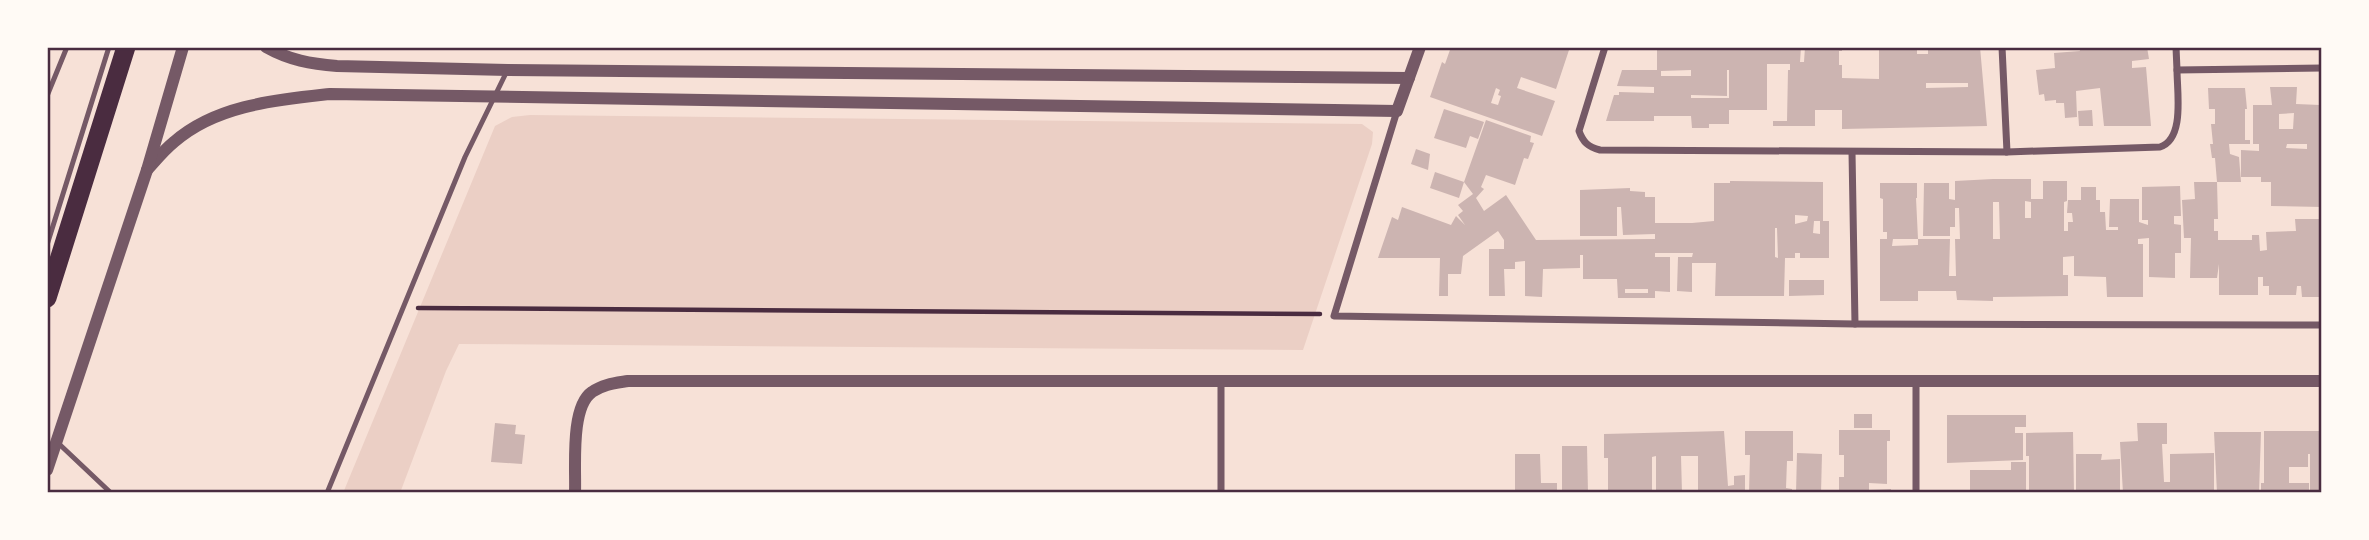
<svg xmlns="http://www.w3.org/2000/svg" width="2369" height="540" viewBox="0 0 2369 540" font-family="'DejaVu Sans',sans-serif">
<rect width="100%" height="100%" fill="#f7e1d7"/>
<path fill="#ebcfc5" d="M530,115L1362,124L1373,132L1372,144L1303,350L459,344L446,371L400,493H343L495,126L512,117Z"/>
<g fill="#ccb4b1" fill-rule="evenodd">
<path d="M1451,47H1561L1569,50L1556,89L1521,77L1517,88L1555,101L1542,136L1430,97L1442,62L1445,64ZM1496,88L1500,90L1498,95L1501,96L1498,105L1491,103Z"/>
<path d="M1657,47H1744V50H1750V47H1801L1800,62H1804L1805,47H1842V51H1839V65H1842V78L1879,79V47H1917V54H1928V47H1980L1987,126L1842,129V110H1815V126H1773V121H1787L1788,70H1790V64H1767V110H1729V124H1709V128H1692L1691,116H1654V121H1606L1614,95H1619V92L1654,93V87L1617,86L1622,70H1657ZM1691,70V76H1661V71ZM1727,70H1729V98H1691V95L1727,96ZM1926,83H1968V87L1926,88Z"/>
<path d="M2079,47H2147L2149,59L2132,61V68L2146,67L2151,126H2104L2100,88L2076,91L2077,117L2065,118L2064,103H2056V100L2045,101L2044,94L2039,95L2036,70L2055,68L2054,53L2080,51Z"/>
<path d="M2270,87H2297L2296,104L2320,105L2322,207L2271,206V182H2261V177H2241V150L2259,151V144H2253V105H2272ZM2294,113L2293,129H2279V114ZM2287,144H2307V149L2286,148Z"/>
<path d="M2208,88H2245L2247,109H2245V140H2250V144H2229L2230,154L2239,157L2241,182H2217L2215,158H2212L2210,144H2213L2211,124H2215V109H2209Z"/>
<path d="M1444,109L1484,122L1478,139L1470,136L1466,148L1434,138Z"/>
<path d="M2092,110L2093,126H2079L2078,111Z"/>
<path d="M1486,120L1531,136L1530,142L1534,143L1528,159L1524,158L1515,185L1486,175L1481,187L1484,189L1476,198L1484,211L1506,195L1536,240L1655,239V234L1623,235L1621,207H1617V236H1580V190L1630,188V191L1645,192V197H1655V223H1692L1714,221V183H1730V181L1823,182V221H1829V258H1800V253H1795V258H1785L1784,296H1715L1716,263H1692V292L1677,291L1678,257H1692L1693,253H1655V257H1670V292L1655,291V298H1618L1617,279H1583V255H1580V268L1543,269L1542,297L1525,296V261L1515,262V269H1504L1505,296H1489V249H1504V240L1498,231L1463,256L1461,274H1448V296H1439L1440,258H1378L1392,217L1398,220L1402,207L1451,225L1456,216L1465,225L1458,215L1463,211L1458,205L1473,194L1464,182L1459,198L1430,188L1435,172L1464,182ZM1795,215L1808,216L1807,221L1795,224ZM1814,221H1820V234L1813,233ZM1775,228H1777L1778,258L1775,257ZM1625,289H1648V293H1625Z"/>
<path d="M1416,149L1430,154L1428,170L1411,164Z"/>
<path d="M1993,179H2031V199H2043V181H2067V201L2064,202V231H2068V222H2073L2072,213H2067L2068,200H2081V187H2096V200H2100V212H2105L2106,230H2118V227H2109L2110,199H2139V222L2148,225V220H2142V187L2180,186L2181,216H2174V224L2181,225V253H2175V278L2149,277V238L2138,239V244H2143V297H2107L2106,277L2074,276V256L2063,257V275H2068V296L1993,297V301L1957,300L1956,291H1918V301H1880V239H1887V232H1883V199L1880,198V183H1917V198H1916L1918,239H1893L1892,246L1918,245V239H1950L1949,276H1956L1955,239H1960L1959,208H1955V227H1950V236H1923L1924,183H1949V199L1955,200V181ZM2025,201L2031,202V218H2025ZM1993,202H1999L2000,239H1993Z"/>
<path d="M2194,182H2217L2218,219H2214V231H2218V240H2252V235H2259L2260,251L2267,250L2266,232L2296,231L2295,219H2322V297H2302L2301,286H2297L2296,295H2269V286H2263V277H2258V295H2219V264L2217,278H2190L2191,238H2184L2182,200L2195,199Z"/>
<path d="M1789,280H1824V295L1789,296Z"/>
<rect x="1854" y="414" width="18" height="14"/>
<path d="M1947,415H2026V427H2015V433H2023V460L1947,463Z"/>
<path d="M495,423L516,425L515,434L525,435L522,464L491,462Z"/>
<path d="M2137,423H2167V444H2162L2164,482H2170V454L2214,453V493H2123L2120,442L2138,441Z"/>
<path d="M1839,430H1890V441H1887V484L1869,483V490L1891,489V493H1839V477H1844V455H1839Z"/>
<path d="M1724,431L1728,486L1734,485V476L1745,475V493H1698V456H1681L1682,493H1656V456L1652,457V493H1608V458H1604V434Z"/>
<path d="M1745,431H1793V461H1787L1786,488L1792,489V493H1749L1750,455H1745Z"/>
<path d="M2264,431H2322V493H2310V454H2308V467H2289V483H2309V493H2261V483H2264Z"/>
<path d="M2073,432L2074,493H2029V456H2026V433Z"/>
<path d="M2214,432H2261L2259,493H2217Z"/>
<path d="M1562,446H1587L1588,493H1562Z"/>
<path d="M1797,453L1822,454L1821,493H1796Z"/>
<path d="M1515,454H1540L1541,483H1557V493H1515Z"/>
<path d="M2076,454H2102L2101,460L2120,459V493H2076Z"/>
<path d="M2011,462H2026V493H1970V470H2011Z"/>
</g>
<g fill="none" stroke-linecap="round" stroke-linejoin="round">
<path stroke="#4a2c40" stroke-width="4.5" d="M418,308L1320,314"/>
<g stroke="#755966" stroke-width="5">
<path d="M47,96L67,47"/>
<path d="M47,245L109,47"/>
<path d="M57,442L111,493"/>
<path d="M327,493L465,157L507,71"/>
</g>
<g stroke="#755966" stroke-width="7">
<path d="M1605,47L1579,131C1583,142 1588,147 1600,150L2007,152L2160,147C2185,139 2177,92 2177,70"/>
<path d="M2002,47L2007,152"/>
<path d="M2176,47L2177,70L2322,68"/>
<path d="M1397,111L1334,316L1855,324L2322,325"/>
<path d="M1852,152L1855,324"/>
<path d="M1221,381V493"/>
<path d="M1916,493V380"/>
</g>
<g stroke="#755966" stroke-width="12">
<path d="M266,47C289,60 311,64 337,66L508,70L1409,78"/>
<path d="M147,170C156,160 164,150 174,142C216,105 276,100 330,94L1397,111L1420,47"/>
<path d="M47,470L147,170L183,47"/>
<path d="M575,493C576,468 570,407 592,392C603,384 616,383 628,381H2322"/>
</g>
<path stroke="#4a2c40" stroke-width="19" d="M47,298L126,47"/>
</g>
<rect width="2369" height="540" fill="none" stroke="#fffaf5" stroke-width="98"/>
<rect x="49" y="49" width="2271" height="442" fill="none" stroke="#4a2c40" stroke-width="2.5"/>
</svg>
